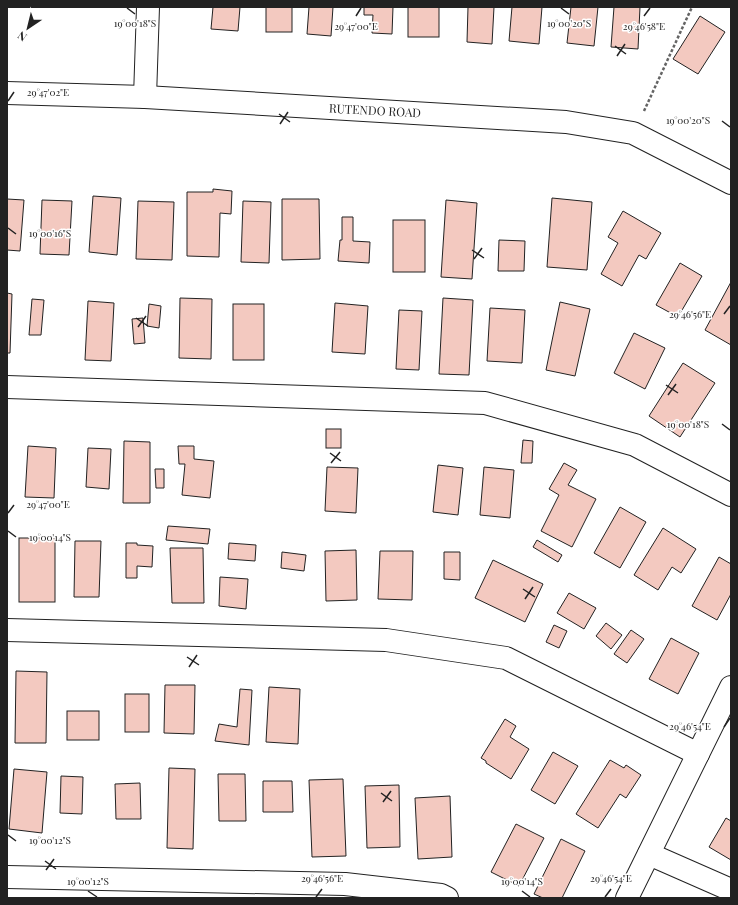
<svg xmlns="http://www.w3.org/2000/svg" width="738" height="905" viewBox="0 0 738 905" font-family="'Playfair Display',serif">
<rect width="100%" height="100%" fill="#fff"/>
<g fill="#f3c9c0" stroke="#222">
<path d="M213,7H240L238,31L211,29Z"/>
<rect x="266" y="7" width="26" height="25"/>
<path d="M309,7H333L331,36L307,34Z"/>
<path d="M364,7H393L392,34L372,33L373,15H364Z"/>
<rect x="408" y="7" width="31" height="30"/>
<path d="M468,7H494L492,44L467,42Z"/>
<path d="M512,7H542L539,44L509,41Z"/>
<path d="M571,7H598L594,46L567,43Z"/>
<path d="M614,7H640L638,49L611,47Z"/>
<path d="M700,16L725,32L698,74L673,59Z"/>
<path d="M213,189L232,191L231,214L220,213L219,257L187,256V192H213Z"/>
<path d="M93,196L121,198L117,255L89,252Z"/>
<path d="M552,198L592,202L587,270L547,267Z"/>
<path d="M7,199L24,200L20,251L7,250Z"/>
<path d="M282,199H319L320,259L282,260Z"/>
<path d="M42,200L72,201L69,255L40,254Z"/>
<path d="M446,200L477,203L472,279L441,277Z"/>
<path d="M138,201L174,202L172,260L136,259Z"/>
<path d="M243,201L271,202L269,263L241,262Z"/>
<path d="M623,211L661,233L646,259L639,255L622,286L601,274L618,243L608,237Z"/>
<path d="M342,217H353V241L370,242L369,263L338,261L340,240H342Z"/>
<rect x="393" y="220" width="32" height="52"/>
<path d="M499,240L525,241L524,271H498Z"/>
<path d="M680,263L702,276L678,317L656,305Z"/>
<path d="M731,282V345L705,330Z"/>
<path d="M7,293L12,294L10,353H7Z"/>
<path d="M180,298L212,299L211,359L179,358Z"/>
<path d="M443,298L473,300L469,375L439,374Z"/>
<path d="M32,299L44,300L41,335H29Z"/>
<path d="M88,301L114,303L111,361L85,360Z"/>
<path d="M560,302L590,309L575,376L546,370Z"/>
<path d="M335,303L368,306L365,354L332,352Z"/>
<path d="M149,304L161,306L159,328L147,326Z"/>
<rect x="233" y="304" width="31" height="56"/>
<path d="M490,308L525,310L522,363L487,361Z"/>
<path d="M399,310L422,311L419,370L396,369Z"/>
<path d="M143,318L145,343L134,344L132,319Z"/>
<path d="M634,333L665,348L645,389L614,373Z"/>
<path d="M683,363L715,383L680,437L649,416Z"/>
<rect x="326" y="429" width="15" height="19"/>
<path d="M523,440L533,441L532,463H521Z"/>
<path d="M124,441L150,442V503H123Z"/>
<path d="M28,446L56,448L54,498L25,497Z"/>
<path d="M178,446H194V459L214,461L210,498L182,495L185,464H179Z"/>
<path d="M88,448L111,449L109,489L86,487Z"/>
<path d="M564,463L577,470L568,485L596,499L572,547L541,531L559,495L549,489Z"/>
<path d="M438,465L463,468L458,515L433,512Z"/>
<path d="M327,467L358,468L356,513L325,511Z"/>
<path d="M484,467L514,470L510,518L480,515Z"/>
<path d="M155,469H164V488H156Z"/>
<path d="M620,507L646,522L620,568L594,553Z"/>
<path d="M168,526L210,529L208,544L166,540Z"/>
<path d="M663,528L696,549L681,573L672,567L658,590L634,575Z"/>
<rect x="19" y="538" width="36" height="64"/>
<path d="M537,540L562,555L558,562L533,547Z"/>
<path d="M75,541H101L99,597H74Z"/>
<path d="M126,543H137V545L153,546L152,567L137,566V578H126Z"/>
<path d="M229,543L256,545L255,561L228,559Z"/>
<path d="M170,548H203L204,603H172Z"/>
<path d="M356,550L357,600L326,601L325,551Z"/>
<path d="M380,551H413L412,600L378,599Z"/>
<path d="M282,552L306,555L304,571L281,568Z"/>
<path d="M444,552H460V580L444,579Z"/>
<path d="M719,557L731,564V594L717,620L692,606Z"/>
<path d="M493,560L543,584L525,622L475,598Z"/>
<path d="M220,577L248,579L246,609L219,606Z"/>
<path d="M569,593L596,608L584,629L557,613Z"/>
<path d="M606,623L622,635L611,649L596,636Z"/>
<path d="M554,625L567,631L559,648L546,642Z"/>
<path d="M631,630L644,639L627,663L614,654Z"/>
<path d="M671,638L699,653L678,694L649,679Z"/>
<path d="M16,671L47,672L46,743H15Z"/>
<path d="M165,685H195L194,734L164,733Z"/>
<path d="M269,687L300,689L298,744L266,742Z"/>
<path d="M240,689L252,690L249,745L215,741L219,724L237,727Z"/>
<rect x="125" y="694" width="24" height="38"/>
<rect x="67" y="711" width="32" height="29"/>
<path d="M505,719L516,726L510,737L529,749L511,779L486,763V761L481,758Z"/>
<path d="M553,752L578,766L555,804L531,790Z"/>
<path d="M610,760L624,768L626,765L641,775L626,798L620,794L598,828L576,814Z"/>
<path d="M169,768L195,769L193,849L167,848Z"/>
<path d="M14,769L47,772L42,833L9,829Z"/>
<path d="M218,774H245L246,821H219Z"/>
<path d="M61,776L83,777L82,814L60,813Z"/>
<path d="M343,779L346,856L312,857L309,780Z"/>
<path d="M263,781H292L293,812H263Z"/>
<path d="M140,783L141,819H116L115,784Z"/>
<path d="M399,785L400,847L367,848L365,786Z"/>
<path d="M450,796L452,857L418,859L415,798Z"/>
<path d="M726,818L731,821V860L709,847Z"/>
<path d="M516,824L544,838L519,886L491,872Z"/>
<path d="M561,839L585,851L562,898H543L534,894Z"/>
</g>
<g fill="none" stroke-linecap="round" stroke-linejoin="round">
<g stroke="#222" stroke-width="24">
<g id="street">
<path d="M7,93L145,97L566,122L633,133L731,183"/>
<path d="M145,97L148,7"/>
<path d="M7,387L485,403L635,445L731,495"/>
<path d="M7,630L386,640L506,658L698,754"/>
<path d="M649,854L731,890"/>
<path d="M7,877L345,884L441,895L447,898"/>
<path d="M627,898L731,687"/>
</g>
</g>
<path stroke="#646464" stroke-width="2.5" stroke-dasharray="3 2" stroke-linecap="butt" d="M644,111L692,7"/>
<use href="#street" stroke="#fff" stroke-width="22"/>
</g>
<path fill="none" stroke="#222" stroke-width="1.5" d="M127,8L135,14M561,8L569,14M356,16L361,8M644,16L650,8M615,46L626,54M617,56L625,44M8,101L14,92M279,114L290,122M722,121L730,127M280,124L288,112M8,228L16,234M472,250L484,258M474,259L482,248M724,314L730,306M136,318L148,326M138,327L146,316M666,385L678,393M668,395L676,384M722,424L730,430M330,453L341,461M331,463L340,452M8,513L14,505M8,531L16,537M523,589L535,597M525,599L533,587M187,657L199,665M189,667L197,655M724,727L730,718M381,793L392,801M383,802L391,791M8,835L16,841M45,861L56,869M46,870L54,859M88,891L97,897M522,891L530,897M316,897L322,889M605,897L611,889"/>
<g text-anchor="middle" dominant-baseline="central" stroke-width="3" stroke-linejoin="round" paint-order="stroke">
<g font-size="12" fill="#222" stroke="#fff">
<text transform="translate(375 110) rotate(3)">RUTENDO ROAD</text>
</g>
</g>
<g font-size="10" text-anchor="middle" fill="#222" stroke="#fff" stroke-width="3" stroke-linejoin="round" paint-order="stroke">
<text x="135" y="27">19°00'18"S</text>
<text x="569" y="27">19°00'20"S</text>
<text x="356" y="30">29°47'00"E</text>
<text x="644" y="30">29°46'58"E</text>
<text x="48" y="96">29°47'02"E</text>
<text x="688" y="124">19°00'20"S</text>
<text x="50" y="237">19°00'16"S</text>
<text x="690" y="318">29°46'56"E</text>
<text x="688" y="428">19°00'18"S</text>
<text x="48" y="508">29°47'00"E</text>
<text x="50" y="541">19°00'14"S</text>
<text x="690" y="730">29°46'54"E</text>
<text x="50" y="844">19°00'12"S</text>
<text x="322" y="882">29°46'56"E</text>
<text x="611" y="882">29°46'54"E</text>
<text x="88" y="885">19°00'12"S</text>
<text x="522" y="885">19°00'14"S</text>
</g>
<rect width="738" height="905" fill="none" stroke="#222222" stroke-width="16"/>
<g transform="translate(28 28) rotate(215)" stroke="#ffffff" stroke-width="3" paint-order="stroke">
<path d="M0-3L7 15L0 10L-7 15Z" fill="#222222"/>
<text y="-6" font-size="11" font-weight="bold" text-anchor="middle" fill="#222222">N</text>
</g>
</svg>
